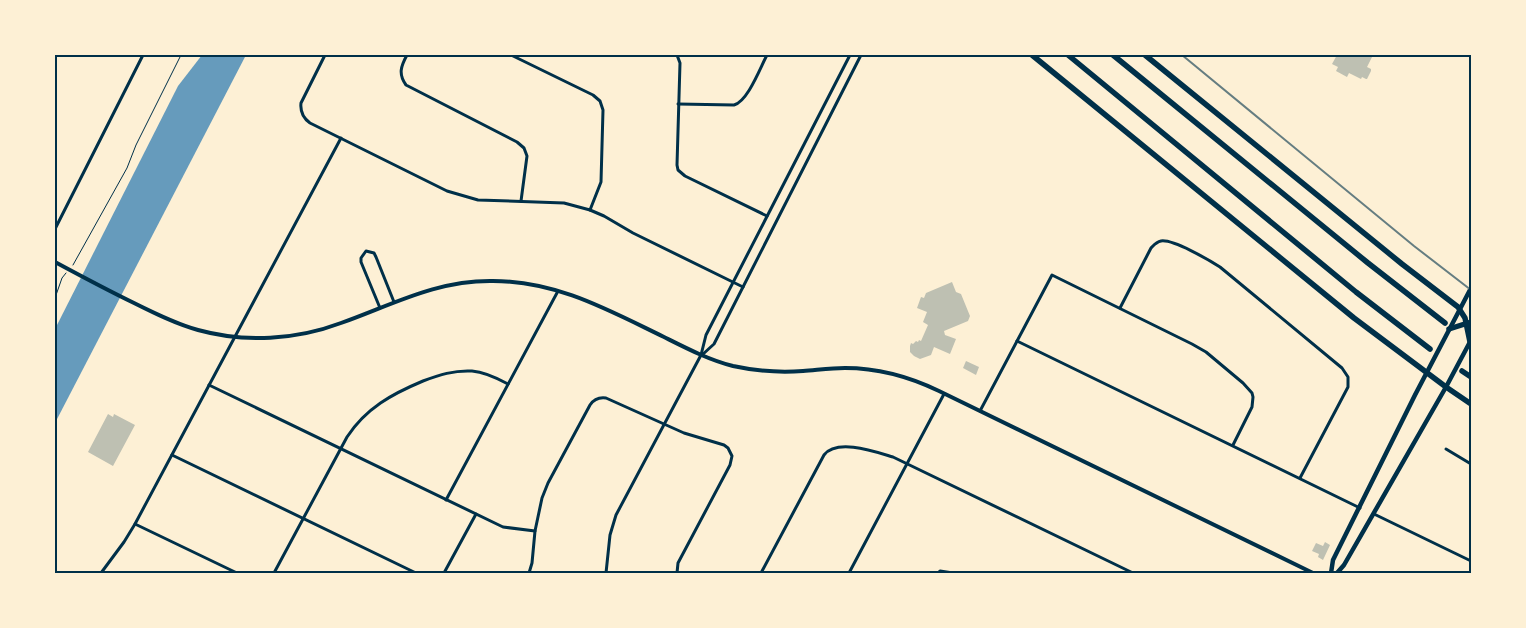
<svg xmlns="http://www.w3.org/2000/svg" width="1526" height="628" viewBox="0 0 1526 628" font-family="Karla,sans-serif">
<rect width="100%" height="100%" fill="#fdf0d5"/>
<path fill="#669bbc" d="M202,55H246L55,423V329L178,86Z"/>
<g fill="#bec0b2">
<path d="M1337,55H1373L1367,67L1371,69V71L1367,79H1366L1362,77L1361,79L1349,73L1347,77L1336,71L1338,67L1332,64Z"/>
<path d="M952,282L956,292L961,294L970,316L968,321L944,331L945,335L956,339L950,354L934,347L931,355L920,359L914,356L910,352V346L911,343L913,344L916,341L918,342L919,340L921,341L928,325L923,322L927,312L917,308L921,297L924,298L926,293Z"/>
<path d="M966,361L979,367L976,375L963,368Z"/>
<path d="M108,414L113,417L114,414L135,425L113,466L88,452Z"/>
<path d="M1325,542L1330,545L1323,560L1318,557L1319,554L1312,551L1316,543L1323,546Z"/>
</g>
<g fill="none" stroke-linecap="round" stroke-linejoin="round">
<g stroke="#003049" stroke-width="1">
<path d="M73,265L127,168L136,145L181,55"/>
<path d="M55,298L62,278L66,273"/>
</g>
<g stroke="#003049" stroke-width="3">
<path d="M325,55L301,103C300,112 303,118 310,123L447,191L478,200L564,203L590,210L604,216L633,233L743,287"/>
<path d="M407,55C401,66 398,74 406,85L517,142L524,148L527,156L521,201"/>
<path d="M511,55L593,95L600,101L603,110L601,182L590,210"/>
<path d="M677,55L680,63L677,165L678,170L685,176L767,216"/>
<path d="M678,104L734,105C748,101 760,68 767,55"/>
<path d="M55,229L143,55"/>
<path d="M380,308L361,262V258L366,251L374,253L376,257L394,302"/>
<path d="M1120,308L1151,248C1154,245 1156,242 1161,241C1173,239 1209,260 1220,267L1342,368L1348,377V387L1300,478"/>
<path d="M1017,341L1360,508"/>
<path d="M702,355L714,344L861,55"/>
<path d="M209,385L503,527L535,531"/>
<path d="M980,411L1052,275L1192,344L1206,352L1243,383L1252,393L1253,397L1252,407L1233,445"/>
<path d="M1446,449L1471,464"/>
<path d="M172,455L416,573"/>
<path d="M446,500L558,291"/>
<path d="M1374,514L1471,561"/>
<path d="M135,524L237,573"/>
<path d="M101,573L124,542L135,524L341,138"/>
<path d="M274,573L347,437C366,408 392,394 423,381C439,375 454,370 472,371C485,372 497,378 508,384"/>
<path d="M444,573L476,514"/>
<path d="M529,573L532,563L535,531L542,498L548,483L590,405C594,399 599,397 606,398L684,433L724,445L728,448L732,456L730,465L678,563L677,573"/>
<path d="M606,573L610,535L616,515L701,355L706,335L850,55"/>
<path d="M761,573L824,455C837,438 876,452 893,457L1133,573"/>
<path d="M849,573L944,394"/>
<path d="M938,573L940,571L953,573"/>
</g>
<path stroke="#003049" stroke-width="4" d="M55,262C81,276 107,290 134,303C154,313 176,324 198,330C245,343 296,340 341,323C392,305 436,280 493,281C557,281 608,310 664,337C686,348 709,360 733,366C756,371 779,373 803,371C817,370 831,368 845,368C878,368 910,377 939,391L1313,573"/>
<g stroke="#003049" stroke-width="4.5">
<path d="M1331,573L1333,560L1415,395L1471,288"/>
<path d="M1337,573L1344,565L1446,387L1471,340"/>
</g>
<g stroke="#003049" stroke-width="5.5">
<path d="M1032,55L1354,318L1446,387L1471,404"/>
<path d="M1068,55L1356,292L1430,349"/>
<path d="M1113,55L1368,263L1445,323"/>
<path d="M1145,55L1402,264L1458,307L1465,318L1470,342"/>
<path d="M1449,329L1471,322"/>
<path d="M1462,371L1471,377"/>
</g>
<path stroke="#657d81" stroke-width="2" d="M1182,55L1414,246L1471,290"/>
</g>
<rect width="1526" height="628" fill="none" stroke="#fdf0d5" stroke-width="112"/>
<rect x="56" y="56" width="1414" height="516" fill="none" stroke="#003049" stroke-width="2"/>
</svg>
